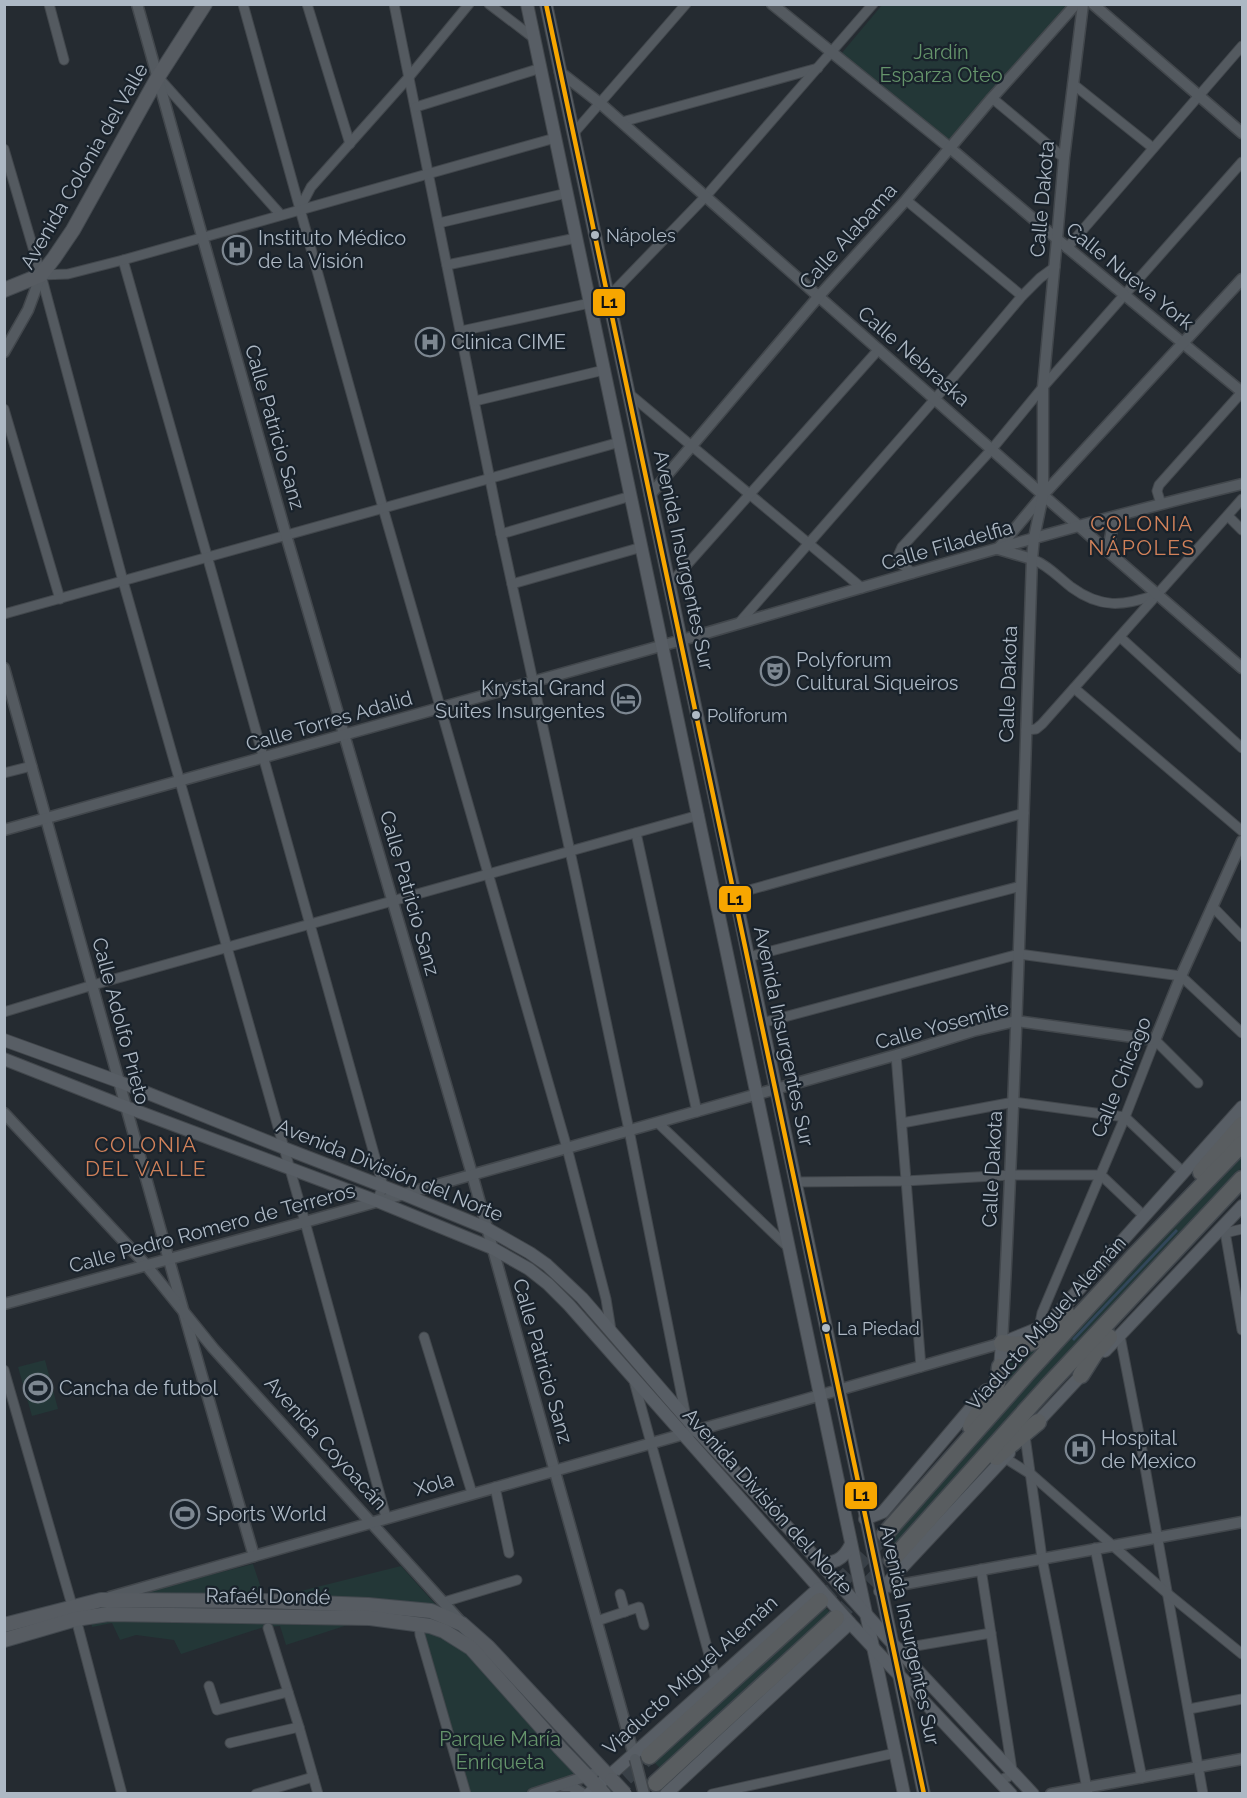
<svg xmlns="http://www.w3.org/2000/svg" width="1247" height="1798" viewBox="0 0 1247 1798" font-family="Raleway,sans-serif">
<rect width="100%" height="100%" fill="#252b31"/>
<g fill="#233737">
<path d="M882,5H1067L947,145L841,54Z"/>
<path d="M1242,1153V1167L1011,1414L896,1544L890,1539L1006,1405Z"/>
<path d="M1042,1347L1004,1387L1006,1356C1019,1357 1030,1352 1042,1347Z"/>
<path d="M45,1360L58,1409L32,1416L18,1367Z"/>
<path d="M253,1564L263,1594L277,1597L401,1566L437,1606L123,1597Z"/>
<path d="M826,1608L830,1612L758,1678L759,1680L756,1683L754,1681L660,1768L654,1762Z"/>
<path d="M90,1619H366L286,1645L280,1626L264,1627L181,1654L174,1640L136,1635L120,1640L112,1623L92,1627Z"/>
<path d="M421,1628L457,1641L578,1772L558,1781L524,1793H468Z"/>
</g>
<path fill="#32475a" d="M1176,1229L1178,1231L1074,1341L1072,1339Z"/>
<g fill="none" stroke-linecap="round" stroke-linejoin="round">
<g stroke="#394047" stroke-width="16" stroke-dasharray="16 8" stroke-linecap="butt">
<path d="M820,1601L834,1589L885,1534"/>
<path d="M836,1618L892,1560"/>
<path d="M608,1794L649,1756"/>
</g>
<g stroke="#42474c" stroke-width="11">
<g id="minor">
<path d="M49,4L64,60"/>
<path d="M243,4L383,508L567,1148L606,1299L611,1330"/>
<path d="M307,4L350,144"/>
<path d="M394,4L501,534L576,879L629,1130L686,1417"/>
<path d="M489,4L535,39"/>
<path d="M158,77L281,215"/>
<path d="M1073,84L1153,148"/>
<path d="M992,98L1064,158"/>
<path d="M416,107L541,68"/>
<path d="M622,122L818,68"/>
<path d="M573,134L686,4"/>
<path d="M4,149L41,275L123,581L305,1222L386,1517"/>
<path d="M906,200L1022,296"/>
<path d="M299,210L311,187L409,77L469,4"/>
<path d="M439,223L567,193"/>
<path d="M1067,248L1242,46"/>
<path d="M123,260C212,568 296,878 383,1186L377,1201"/>
<path d="M447,265L576,238"/>
<path d="M41,275L68,274L123,260L555,138"/>
<path d="M592,314L706,196L873,4"/>
<path d="M461,331L590,303"/>
<path d="M627,392L862,588"/>
<path d="M475,401L604,370"/>
<path d="M4,409L60,599"/>
<path d="M1161,504L1157,491L1159,485L1242,392"/>
<path d="M1228,516L1242,530"/>
<path d="M501,534L631,496"/>
<path d="M1032,559C1048,565 1058,577 1071,587C1101,609 1123,606 1156,595"/>
<path d="M913,573L900,563L898,556L902,547L992,449L1043,387L1242,162"/>
<path d="M512,584L642,547"/>
<path d="M669,585L879,349"/>
<path d="M4,614L620,442"/>
<path d="M739,623L935,399L1022,296L1040,278L1055,267"/>
<path d="M1120,637L1242,748"/>
<path d="M1074,688L1242,831"/>
<path d="M1026,730L1036,729L1042,724L1242,499"/>
<path d="M4,773L32,766"/>
<path d="M636,833L697,1112"/>
<path d="M735,894L1024,813"/>
<path d="M1212,906L1242,937"/>
<path d="M748,957L1021,886"/>
<path d="M4,1012L93,985L699,815"/>
<path d="M762,1023L1019,954L1181,976L1242,1033"/>
<path d="M896,1055L921,1367"/>
<path d="M658,1123L790,1249"/>
<path d="M902,1123L1014,1102L1125,1117L1184,1173"/>
<path d="M795,1182L905,1181L1011,1175H1101L1144,1216"/>
<path d="M1224,1226L1242,1330"/>
<path d="M1225,1233L1242,1229"/>
<path d="M1039,1328L1042,1313L1125,1117L1155,1040L1198,1083"/>
<path d="M1120,1336L1140,1439L1203,1794"/>
<path d="M424,1337L472,1493"/>
<path d="M4,1370L76,1619L122,1794"/>
<path d="M634,1381L716,1680"/>
<path d="M1025,1436L1042,1558L1088,1794"/>
<path d="M1005,1458L1032,1475L1168,1594L1242,1654"/>
<path d="M495,1487L509,1553"/>
<path d="M1095,1548L1142,1778"/>
<path d="M981,1569L1012,1770L1008,1777L999,1780"/>
<path d="M620,1594L625,1612"/>
<path d="M444,1602L517,1580"/>
<path d="M597,1621L639,1607L644,1625"/>
<path d="M419,1624L420,1635L466,1794"/>
<path d="M268,1628L299,1727L318,1794"/>
<path d="M898,1649L991,1633"/>
<path d="M209,1686L217,1710L288,1692"/>
<path d="M1189,1709L1242,1699"/>
<path d="M230,1743L299,1727"/>
<path d="M256,1794L313,1777"/>
<path d="M712,1794L895,1753"/>
</g>
</g>
<g stroke="#42474c" stroke-width="13">
<g id="tertiary">
<path d="M137,4L286,535L472,1174L635,1759"/>
<path d="M772,4L950,148L1057,239L1242,392"/>
<path d="M1093,4L1242,133"/>
<path d="M560,72L601,104L1043,495L1242,668"/>
<path d="M4,352L28,310L41,275"/>
<path d="M650,495L819,296L906,200L992,98L1076,4"/>
<path d="M998,549L1043,495L1242,279"/>
<path d="M998,549L1032,559"/>
<path d="M1108,551L1114,517"/>
<path d="M4,668C87,964 167,1261 254,1556"/>
<path d="M4,830C231,767 457,705 682,640C869,586 1054,529 1242,484"/>
<path d="M4,1113L146,1265L213,1348L462,1623"/>
<path d="M4,1304L305,1222L896,1055L973,1031L1016,1021L1155,1040L1181,976L1242,841"/>
<path d="M883,1588L1242,1522"/>
<path d="M110,1597C407,1512 705,1429 1002,1343C1016,1082 1023,821 1032,559L1034,538L1043,495V387L1057,239L1064,158L1083,4"/>
<path d="M563,1786H571L583,1794"/>
<path d="M533,1794L593,1774"/>
<path d="M1051,1794L1242,1759"/>
</g>
</g>
<g stroke="#42474c" stroke-width="14">
<g id="secondary">
<path d="M527,4L904,1794"/>
<path d="M546,4L735,894L924,1794"/>
<path d="M4,1040L120,1082L284,1148L403,1194L486,1228L530,1253L547,1265L582,1298L697,1431L794,1534L892,1643L1033,1794"/>
<path d="M4,1059L126,1107L377,1201L492,1248L529,1269L548,1284L569,1305L850,1623L1011,1794"/>
<path d="M1105,1351L1242,1206"/>
<path d="M997,1373L1000,1367L1002,1343L1039,1328L1055,1316L1242,1107"/>
<path d="M1033,1427L1087,1369"/>
<path d="M865,1519L883,1512L986,1390"/>
<path d="M817,1559C832,1567 844,1559 851,1544"/>
<path d="M880,1591L1009,1453"/>
<path d="M589,1794L819,1588"/>
<path d="M666,1794L850,1623"/>
</g>
</g>
<g stroke="#42484e" stroke-width="16">
<g id="primary">
<path d="M4,290L41,275L54,258L73,230L158,77L205,4"/>
<path d="M4,1625L101,1600L264,1601L368,1605L431,1611L462,1624L488,1647L612,1780"/>
<path d="M4,1640L76,1619L108,1614L370,1618L430,1626L444,1631L471,1648L560,1748L604,1794"/>
</g>
</g>
<g stroke="#41474d" stroke-width="19">
<g id="motorway">
<path d="M1201,1172L1242,1125"/>
<path d="M1002,1343C1033,1350 1047,1335 1067,1314"/>
<path d="M1081,1375L1095,1353L1109,1337"/>
<path d="M971,1427C980,1405 1000,1392 1000,1367"/>
<path d="M996,1457L1038,1422"/>
<path d="M885,1534L1028,1372L1135,1255L1242,1144"/>
<path d="M892,1560L1047,1387L1242,1179"/>
<path d="M649,1756L820,1601"/>
<path d="M656,1783L836,1618"/>
</g>
</g>
<use href="#minor" stroke="#545a60" stroke-width="9"/>
<use href="#tertiary" stroke="#545a60" stroke-width="10"/>
<use href="#secondary" stroke="#585e65" stroke-width="12"/>
<use href="#primary" stroke="#575c62" stroke-width="14"/>
<use href="#motorway" stroke="#595d60" stroke-width="16"/>
<g stroke="#42474c" stroke-width="13" stroke-linecap="butt">
<path id="tertiary-bridge" d="M635,1759L644,1794"/>
</g>
<g stroke="#42484e" stroke-width="16" stroke-linecap="butt">
<path id="primary-bridge" d="M612,1780L625,1794"/>
</g>
<use href="#tertiary-bridge" stroke="#545a60" stroke-width="10"/>
<use href="#primary-bridge" stroke="#575c62" stroke-width="14"/>
<g stroke="#19222b" stroke-width="9">
<path id="bus-1" d="M546,4L924,1794"/>
</g>
<use href="#bus-1" stroke="#f7a600" stroke-width="4.5"/>
</g>
<defs>
<g id="hospital-ring" transform="scale(1.5)"><circle r="9.5" fill="#19222b" stroke="#7d8791" stroke-width="1.5"/><path d="M-5-5h3v3.5h4V-5h3V5h-3V1.5h-4V5h-3Z" fill="#7d8791"/></g>
<g id="theatre-ring" transform="scale(1.5)"><circle r="9.5" fill="#19222b" stroke="#7d8791" stroke-width="1.5"/><path d="M-5-5.5Q0-4 5-5.5V0Q5 5 0 6Q-5 5-5 0ZM-3.3-2.5H-1v1.5H-3.3ZM1-2.5H3.3v1.5H1ZM-2.8 1Q0 5.5 2.8 1Z" fill="#7d8791"/></g>
<g id="hotel-ring" transform="scale(1.5)"><circle r="9.5" fill="#19222b" stroke="#7d8791" stroke-width="1.5"/><path d="M-6-4.5h1.5V1H6V5H4.5V3h-9V5H-6ZM-4 0a1.8 1.8 0 1 1 3.6 0ZM.5 0V-2.5h3Q6-2.5 6 0Z" fill="#7d8791"/></g>
<g id="stadium-ring" transform="scale(1.5)"><circle r="9.5" fill="#19222b" stroke="#7d8791" stroke-width="1.5"/><path d="M0-5a6.5 5 0 1 0 0 10a6.5 5 0 1 0 0-10ZM-3.5-1.8h7v3.6h-7Z" fill="#7d8791"/></g>
</defs>
<g fill-rule="evenodd">
<use href="#hospital-ring" x="237" y="250"/>
<use href="#hospital-ring" x="430" y="342"/>
<use href="#theatre-ring" x="775" y="671"/>
<use href="#hotel-ring" x="626" y="699"/>
<use href="#stadium-ring" x="38" y="1388"/>
<use href="#hospital-ring" x="1080" y="1449"/>
<use href="#stadium-ring" x="185" y="1514"/>
</g>
<g fill="#adb8c4" stroke="#19222b" stroke-width="2">
<circle cx="595" cy="235" r="5"/>
<circle cx="696" cy="715" r="5"/>
<circle cx="826" cy="1328" r="5"/>
</g>
<g text-anchor="middle" dominant-baseline="central" stroke-width="4.5" stroke-linejoin="round" paint-order="stroke">
<g font-size="18" fill="#adb8c4" stroke="#19222b" text-anchor="start">
<text x="606" y="235">Nápoles</text>
<text x="707" y="715">Poliforum</text>
<text x="837" y="1328">La Piedad</text>
</g>
<g font-size="20" fill="#65946b" stroke="#19222b">
<text x="941" y="52">Jardín<tspan x="941" dy="23">Esparza Oteo</tspan></text>
<text x="500" y="1739">Parque María<tspan x="500" dy="23">Enriqueta</tspan></text>
</g>
<g font-size="20" fill="#adb8c4" stroke="#19222b">
<text transform="translate(84 166) rotate(-60)">Avenida Colonia del Valle</text>
<text transform="translate(1042 199) rotate(-85)">Calle Dakota</text>
<text transform="translate(848 236) rotate(-48)">Calle Alabama</text>
<text transform="translate(1130 276) rotate(39)">Calle Nueva York</text>
<text transform="translate(914 356) rotate(41)">Calle Nebraska</text>
<text transform="translate(275 427) rotate(74)">Calle Patricio Sanz</text>
<text transform="translate(947 545) rotate(-16)">Calle Filadelfia</text>
<text transform="translate(684 560) rotate(78)">Avenida Insurgentes Sur</text>
<text transform="translate(1008 684) rotate(-88)">Calle Dakota</text>
<text transform="translate(329 721) rotate(-16)">Calle Torres Adalid</text>
<text transform="translate(410 893) rotate(74)">Calle Patricio Sanz</text>
<text transform="translate(121 1021) rotate(75)">Calle Adolfo Prieto</text>
<text transform="translate(942 1025) rotate(-15)">Calle Yosemite</text>
<text transform="translate(784 1036) rotate(78)">Avenida Insurgentes Sur</text>
<text transform="translate(1121 1077) rotate(-68)">Calle Chicago</text>
<text transform="translate(992 1169) rotate(-87)">Calle Dakota</text>
<text transform="translate(390 1170) rotate(22)">Avenida División del Norte</text>
<text transform="translate(212 1228) rotate(-15)">Calle Pedro Romero de Terreros</text>
<text transform="translate(1046 1323) rotate(-48)">Viaducto Miguel Alemán</text>
<text transform="translate(543 1361) rotate(74)">Calle Patricio Sanz</text>
<text transform="translate(326 1443) rotate(48)">Avenida Coyoacán</text>
<text transform="translate(434 1484) rotate(-16)">Xola</text>
<text transform="translate(768 1501) rotate(48)">Avenida División del Norte</text>
<text transform="translate(268 1596) rotate(1)">Rafaél Dondé</text>
<text transform="translate(910 1635) rotate(78)">Avenida Insurgentes Sur</text>
<text transform="translate(690 1675) rotate(-42)">Viaducto Miguel Alemán</text>
</g>
<g font-size="20" fill="#adb8c4" stroke="#19222b" text-anchor="start">
<text x="258" y="238">Instituto Médico<tspan x="258" dy="23">de la Visión</tspan></text>
<text x="451" y="342">Clinica CIME</text>
<text x="796" y="660">Polyforum<tspan x="796" dy="23">Cultural Siqueiros</tspan></text>
<text x="605" y="688" text-anchor="end">Krystal Grand<tspan x="605" dy="23">Suites Insurgentes</tspan></text>
<text x="59" y="1388">Cancha de futbol</text>
<text x="1101" y="1438">Hospital<tspan x="1101" dy="23">de Mexico</tspan></text>
<text x="206" y="1514">Sports World</text>
</g>
<g font-size="21" letter-spacing="1.5" fill="#d2825a" stroke="#19222b">
<text x="1142" y="523">COLONIA<tspan x="1142" dy="24">NÁPOLES</tspan></text>
<text x="146" y="1144">COLONIA<tspan x="146" dy="24">DEL VALLE</tspan></text>
</g>
</g>
<g stroke="#19222b" stroke-width="2">
<rect x="592" y="288" width="34" height="29" rx="6" fill="#f7a600"/>
<rect x="718" y="885" width="34" height="28" rx="6" fill="#f7a600"/>
<rect x="844" y="1481" width="34" height="29" rx="6" fill="#f7a600"/>
</g>
<g font-size="16" text-anchor="middle" font-weight="bold" fill="#111">
<text x="609" y="308">L1</text>
<text x="735" y="905">L1</text>
<text x="861" y="1501">L1</text>
</g>
<rect width="1247" height="1798" fill="none" stroke="#adb8c4" stroke-width="12"/>
</svg>
